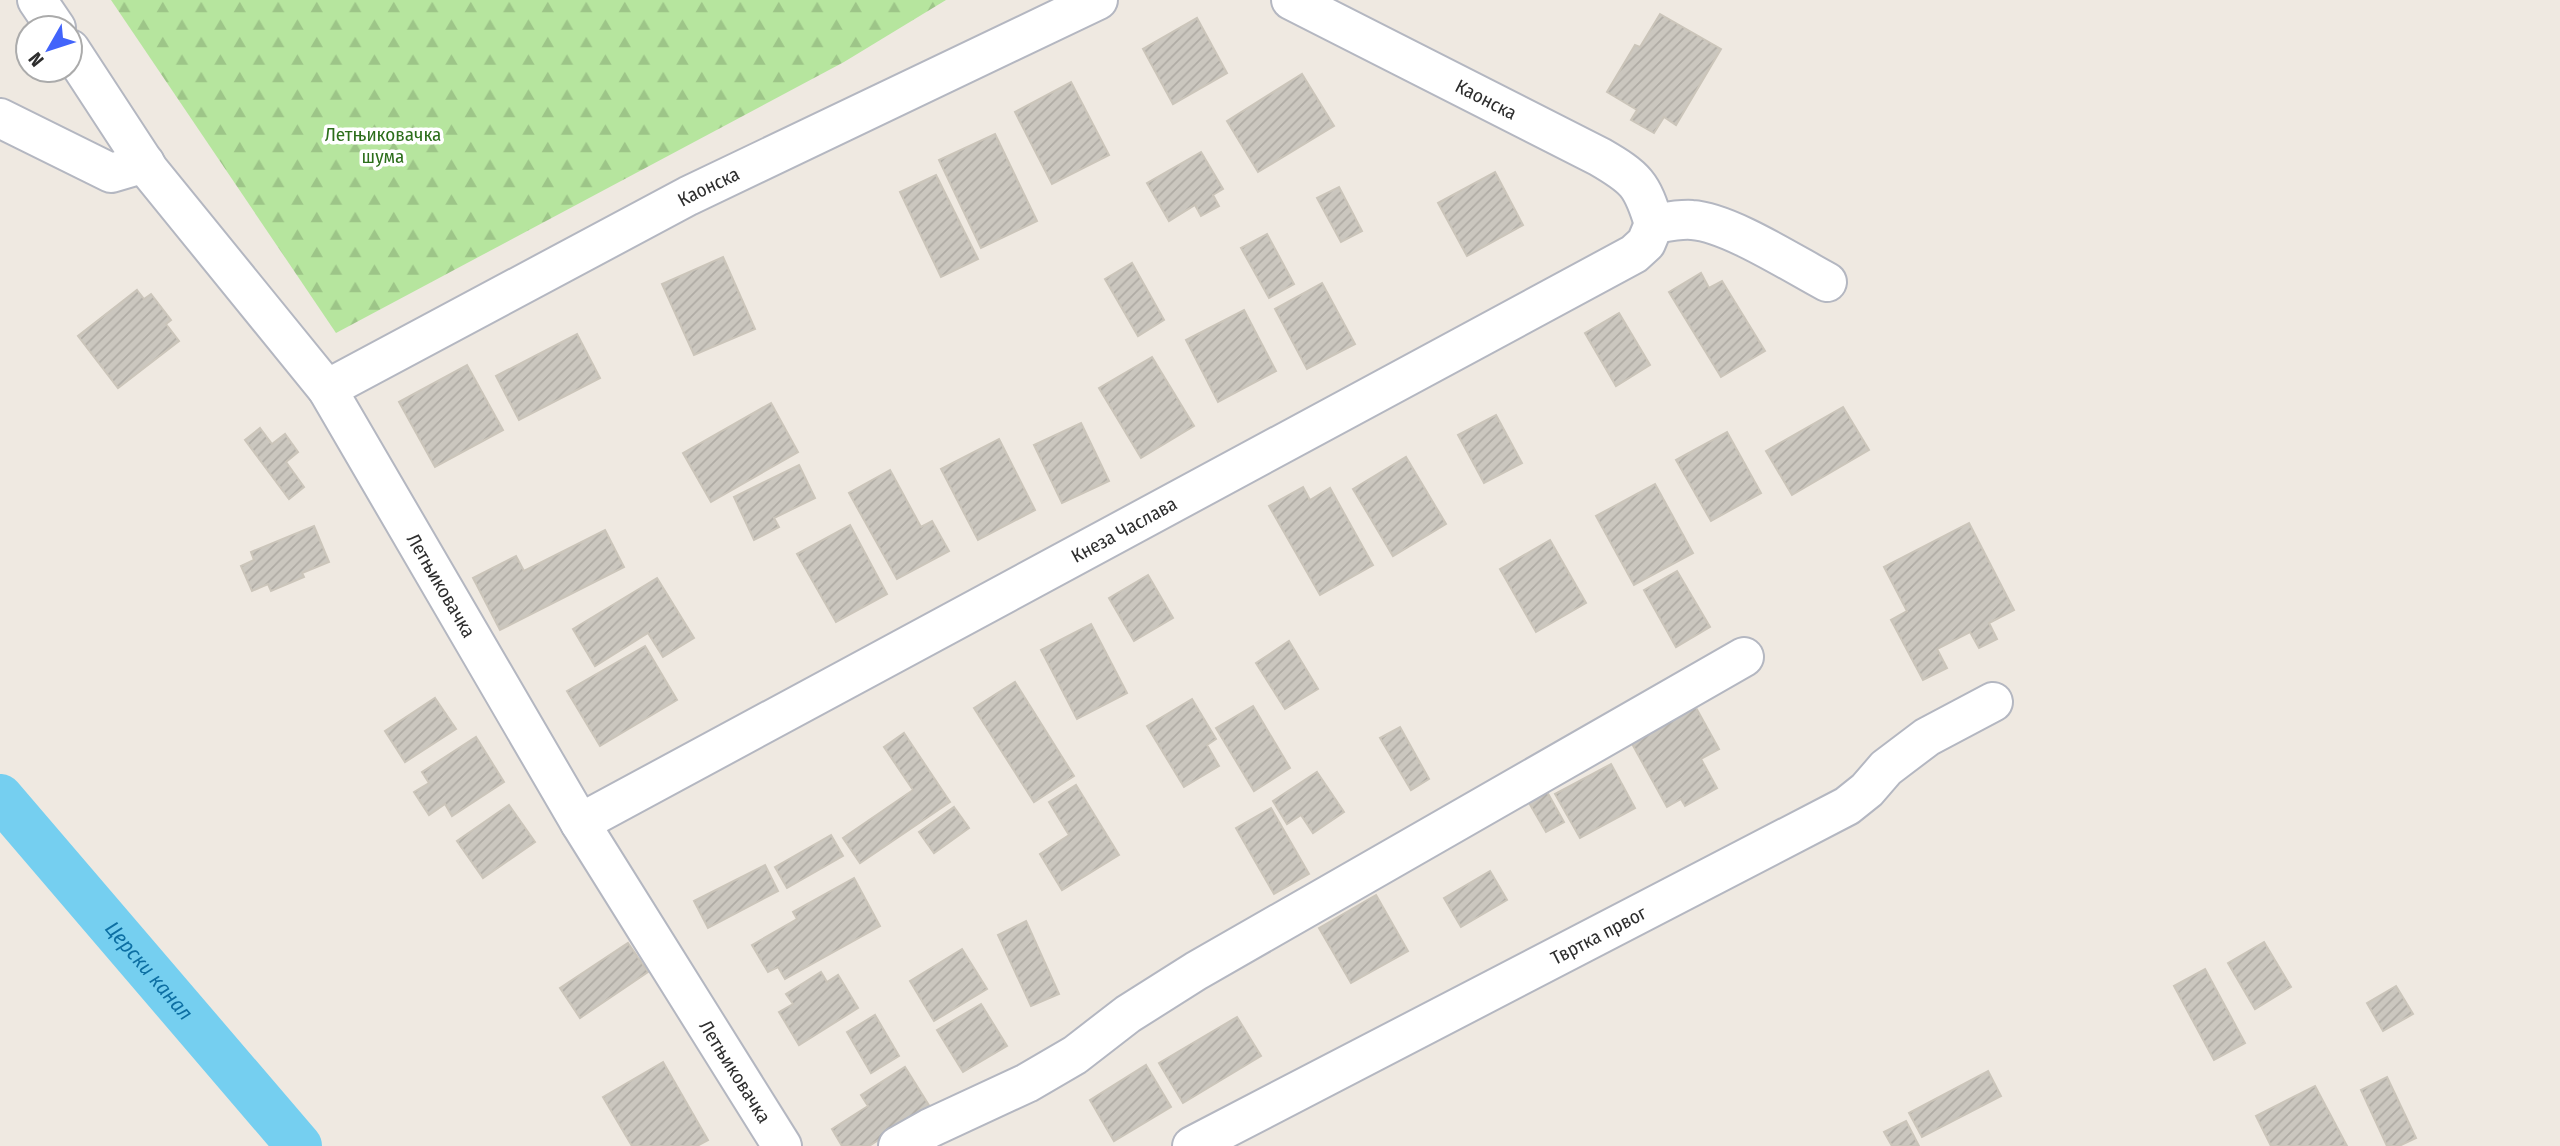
<svg xmlns="http://www.w3.org/2000/svg" width="2560" height="1146" viewBox="0 0 2560 1146" font-family="'Fira Sans Condensed',sans-serif">
<defs>
<pattern id="forest-firs" width="22" height="20" patternUnits="userSpaceOnUse" patternTransform="scale(1.75)"><rect width="22" height="20" fill="#b6e59e"/><path d="M5 1l3.5 6h-7zM16 11l3.5 6h-7z" fill="#9dc588"/></pattern>
<pattern id="building-hatch" width="6" height="6" patternUnits="userSpaceOnUse" patternTransform="scale(1.75)"><rect width="6" height="6" fill="#cbc7bf"/><path d="M-1 1l2-2M0 6l6-6M5 7l2-2" fill="none" stroke="#afaba4"/></pattern>
</defs>
<rect width="100%" height="100%" fill="#efe9e1"/>
<path fill="url(#forest-firs)" d="M111,0H946L844,62L336,333Z"/>
<g fill="none" stroke-linecap="round" stroke-linejoin="round">
<path stroke="#75cff0" stroke-width="46" id="s1" d="M0,797L299,1146"/>
</g>
<g fill="url(#building-hatch)" stroke="#cbc5ba" stroke-width="2">
<path d="M1660,14L1721,49L1676,125L1664,117L1654,133L1631,120L1637,110L1607,92L1635,45L1640,47Z"/>
<path d="M1197,18L1227,73L1173,104L1143,49Z"/>
<path d="M1302,74L1334,126L1258,172L1227,121Z"/>
<path d="M1071,82L1109,155L1052,184L1015,112Z"/>
<path d="M995,134L1037,221L981,248L939,160Z"/>
<path d="M1201,152L1223,189L1213,195L1219,206L1201,216L1195,205L1169,221L1147,183Z"/>
<path d="M1495,172L1523,225L1467,256L1438,203Z"/>
<path d="M936,175L978,259L941,277L900,192Z"/>
<path d="M1339,187L1362,231L1341,242L1317,198Z"/>
<path d="M1267,234L1294,284L1269,298L1241,248Z"/>
<path d="M723,257L755,329L694,355L662,284Z"/>
<path d="M1132,263L1164,320L1138,336L1105,279Z"/>
<path d="M1701,273L1709,288L1722,281L1765,351L1721,377L1669,292Z"/>
<path d="M1322,283L1355,344L1307,369L1275,309Z"/>
<path d="M137,290L144,299L151,294L171,320L166,324L179,341L118,388L78,336Z"/>
<path d="M1244,310L1276,371L1218,402L1186,340Z"/>
<path d="M1619,313L1650,365L1616,386L1585,333Z"/>
<path d="M577,334L600,378L519,420L496,376Z"/>
<path d="M1152,357L1194,426L1141,458L1099,388Z"/>
<path d="M467,365L503,430L435,467L399,402Z"/>
<path d="M771,403L798,452L711,502L683,453Z"/>
<path d="M1843,407L1869,450L1792,495L1766,451Z"/>
<path d="M1496,415L1522,463L1484,483L1458,435Z"/>
<path d="M1081,423L1109,481L1062,503L1034,445Z"/>
<path d="M260,428L272,444L285,434L298,452L286,462L304,487L289,499L245,440Z"/>
<path d="M1727,432L1761,493L1711,521L1676,460Z"/>
<path d="M999,439L1035,510L978,540L941,469Z"/>
<path d="M1406,457L1446,524L1393,556L1353,489Z"/>
<path d="M799,465L815,498L774,518L779,527L754,540L734,497Z"/>
<path d="M890,470L921,527L932,521L949,551L897,579L849,493Z"/>
<path d="M1655,484L1693,553L1634,585L1596,516Z"/>
<path d="M1303,487L1310,500L1330,488L1373,565L1320,595L1269,506Z"/>
<path d="M1969,523L2014,610L1989,623L1997,639L1979,648L1970,632L1937,649L1947,668L1923,680L1891,620L1907,611L1884,567Z"/>
<path d="M850,525L887,594L836,622L797,554Z"/>
<path d="M314,526L329,562L302,573L304,577L271,591L268,584L252,591L241,566L254,560L251,552Z"/>
<path d="M605,530L624,567L500,630L473,578L516,556L524,571Z"/>
<path d="M1550,540L1586,603L1536,632L1500,569Z"/>
<path d="M1677,571L1710,627L1676,647L1644,590Z"/>
<path d="M1148,575L1173,618L1134,641L1109,598Z"/>
<path d="M657,578L694,638L663,657L648,633L595,666L573,629Z"/>
<path d="M1091,624L1127,693L1077,719L1041,650Z"/>
<path d="M1289,641L1318,689L1285,709L1256,663Z"/>
<path d="M645,646L677,700L600,746L567,691Z"/>
<path d="M1015,682L1074,776L1034,802L974,708Z"/>
<path d="M435,698L456,729L405,762L385,731Z"/>
<path d="M1192,699L1216,739L1207,745L1219,766L1184,787L1147,726Z"/>
<path d="M1253,706L1290,768L1254,791L1216,728Z"/>
<path d="M1695,706L1719,749L1701,759L1717,788L1685,806L1681,799L1667,807L1631,742Z"/>
<path d="M1400,727L1429,779L1411,790L1380,738Z"/>
<path d="M904,733L950,802L860,863L843,838L913,790L884,747Z"/>
<path d="M476,737L504,782L452,816L445,804L429,815L414,792L429,783L422,772Z"/>
<path d="M1611,764L1635,808L1580,838L1555,794Z"/>
<path d="M1317,772L1344,812L1313,833L1301,815L1287,824L1273,801Z"/>
<path d="M1076,785L1119,855L1062,890L1040,854L1069,835L1049,802Z"/>
<path d="M1546,790L1564,822L1546,832L1528,801Z"/>
<path d="M509,805L535,842L483,878L457,841Z"/>
<path d="M954,807L969,828L934,853L919,832Z"/>
<path d="M1271,808L1309,874L1274,894L1236,828Z"/>
<path d="M831,835L843,856L787,888L775,867Z"/>
<path d="M765,865L778,891L708,928L694,901Z"/>
<path d="M1490,871L1507,900L1461,927L1444,898Z"/>
<path d="M854,878L880,926L785,979L778,967L768,972L752,945L797,919L793,912Z"/>
<path d="M1376,895L1408,951L1351,983L1319,928Z"/>
<path d="M1026,921L1059,994L1031,1006L998,935Z"/>
<path d="M2264,942L2291,987L2255,1009L2228,963Z"/>
<path d="M628,943L648,972L580,1018L560,988Z"/>
<path d="M962,949L987,989L934,1021L910,981Z"/>
<path d="M2205,969L2245,1043L2214,1060L2174,986Z"/>
<path d="M821,972L827,982L838,975L858,1008L799,1045L779,1012L793,1004L786,994Z"/>
<path d="M2396,986L2413,1014L2383,1031L2367,1003Z"/>
<path d="M981,1004L1007,1046L963,1072L937,1030Z"/>
<path d="M875,1015L899,1056L871,1073L847,1032Z"/>
<path d="M1237,1017L1261,1056L1183,1103L1159,1063Z"/>
<path d="M663,1062L708,1140L697,1146H632L603,1097Z"/>
<path d="M1146,1065L1171,1107L1114,1141L1090,1100Z"/>
<path d="M905,1067L930,1107L869,1146H842L832,1129L868,1106L861,1095Z"/>
<path d="M1988,1071L2001,1096L1922,1137L1909,1113Z"/>
<path d="M2387,1077L2416,1138L2399,1146H2387L2361,1090Z"/>
<path d="M2315,1086L2347,1146H2271L2256,1116Z"/>
<path d="M1906,1121L1919,1146H1892L1884,1132Z"/>
</g>
<g fill="none" stroke-linecap="round" stroke-linejoin="round">
<g stroke="#b4b7c1" stroke-width="42">
<g id="minor">
<path d="M37,0L56,28"/>
<path id="s2" d="M1291,0L1600,157C1636,178 1642,184 1654,224"/>
<path id="s3" d="M70,49L149,170L327,389L580,823L782,1146"/>
<path d="M0,118L111,173L145,163"/>
<path d="M1654,224C1666,222 1680,219 1692,220C1728,222 1793,264 1827,282"/>
<path id="s4" d="M327,389L688,196L1098,0"/>
<path id="s5" d="M580,823L1634,254L1646,243L1654,224"/>
<path d="M898,1146L930,1128L1027,1083L1075,1055L1128,1014L1196,971L1744,657"/>
<path id="s6" d="M1192,1146L1847,806L1867,790L1886,768L1927,737L1993,702"/>
</g>
</g>
<use href="#minor" stroke="#fff" stroke-width="38"/>
</g>
<g text-anchor="middle" dominant-baseline="central" stroke-width="7" stroke-linejoin="round" paint-order="stroke">
<g font-size="19" fill="#2e2e2e" stroke="#fff">
<text stroke="none"><textPath href="#s2" startOffset="219">Каонска</textPath></text>
<text stroke="none"><textPath href="#s4" startOffset="432">Каонска</textPath></text>
<text stroke="none"><textPath href="#s5" startOffset="618">Кнеза Часлава</textPath></text>
<text stroke="none"><textPath href="#s3" startOffset="654">Летњиковачка</textPath></text>
<text stroke="none"><textPath href="#s6" startOffset="458">Твртка првог</textPath></text>
<text stroke="none"><textPath href="#s3" startOffset="1222">Летњиковачка</textPath></text>
</g>
<g font-size="19" fill="#2c6e1b" stroke="#fff">
<text x="383" y="134">Летњиковачка<tspan x="383" dy="22">шума</tspan></text>
</g>
<g font-size="21" font-style="italic" fill="#0d6fa3" stroke="#fff">
<text stroke="none"><textPath href="#s1" startOffset="229">Церски канал</textPath></text>
</g>
</g>
<g transform="translate(49 49) rotate(231)"><circle r="33" fill="#ffffff" stroke="#ababab" stroke-width="2"/>
<path d="M0-5L12 26L0 18L-12 26Z" fill="#4264fb"/>
<text y="-10" font-size="19" font-weight="bold" text-anchor="middle" fill="#2e2e2e">N</text>
</g>
</svg>
